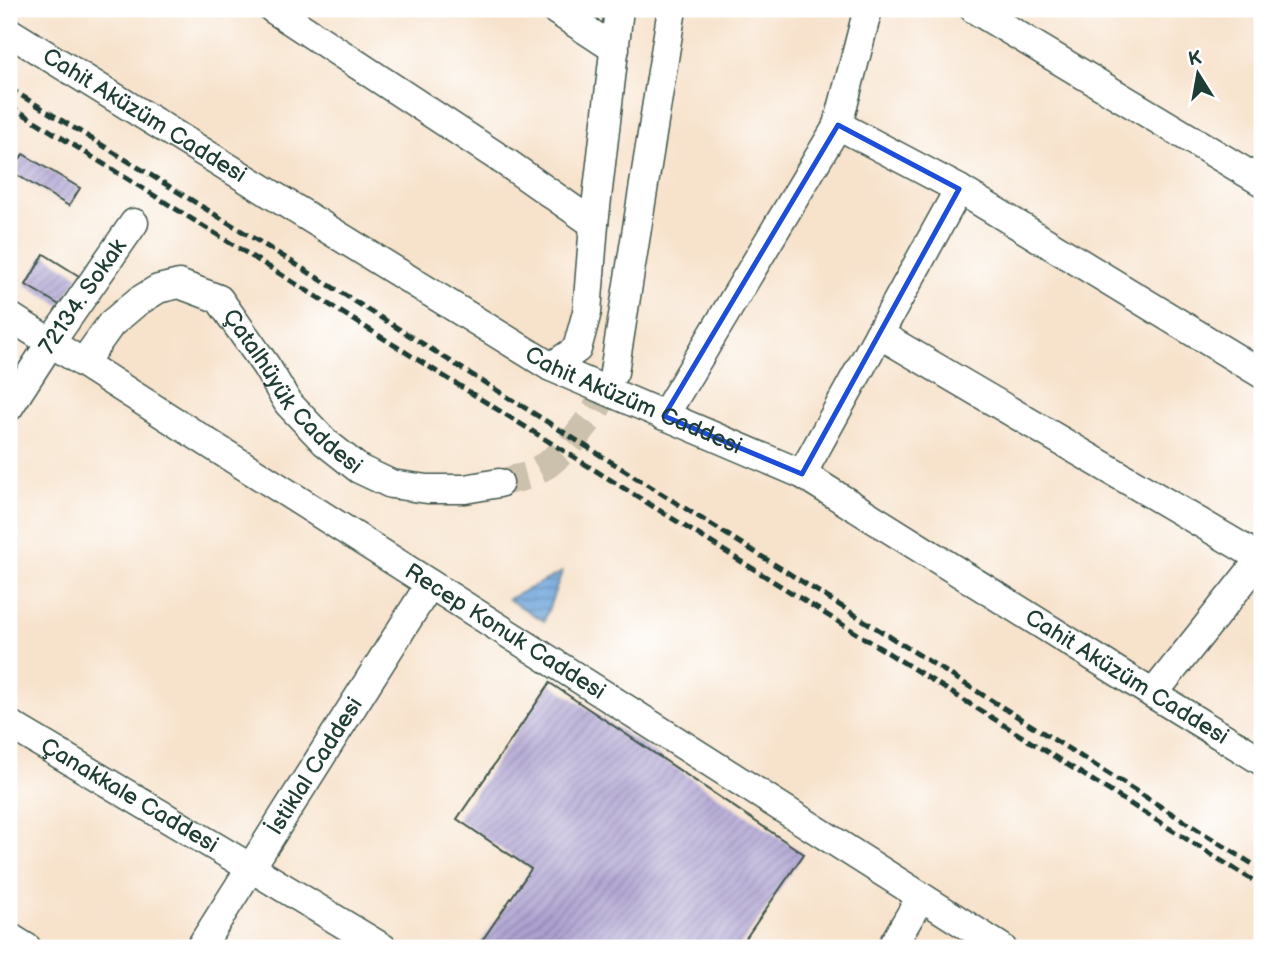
<svg xmlns="http://www.w3.org/2000/svg" width="1271" height="957" viewBox="0 0 1271 957" font-family="'Balsamiq Sans',sans-serif">
<defs>
<pattern id="water-rules" width="6" height="5" patternUnits="userSpaceOnUse" patternTransform="scale(1.75)"><rect width="6" height="5" fill="#6ea5dc"/><path d="M0 2.5h6" fill="none" stroke="#5a88b3"/></pattern>
<pattern id="building-hatch" width="6" height="6" patternUnits="userSpaceOnUse" patternTransform="scale(1.75)"><rect width="6" height="6" fill="#ada1d1"/><path d="M-1 1l2-2M0 6l6-6M5 7l2-2" fill="none" stroke="#8c84aa"/></pattern>
</defs>
<rect width="100%" height="100%" fill="#fff"/>
<filter id="ink" filterUnits="userSpaceOnUse"><feTurbulence type="fractalNoise" baseFrequency=".0143" numOctaves="2"/><feDisplacementMap in="SourceGraphic" scale="14" xChannelSelector="R" yChannelSelector="G"/><feConvolveMatrix kernelMatrix="1 2 1 2 8 2 1 2 1" color-interpolation-filters="sRGB"/></filter>
<filter id="wash" filterUnits="userSpaceOnUse"><feTurbulence type="fractalNoise" baseFrequency=".00686" numOctaves="4" result="noise"/><feDisplacementMap in="SourceGraphic" scale="28" xChannelSelector="R" yChannelSelector="G"/><feGaussianBlur stdDeviation="1.57" result="paint"/><feColorMatrix in="noise" values="0 0 0 0 0 0 0 0 0 0 0 0 0 0 0 0 0 1.4 0 .05"/><feComposite in="paint" operator="in"/></filter>
<g filter="url(#wash)">
<rect width="100%" height="100%" fill="#f7e2cb"/>
<path fill="url(#water-rules)" stroke="#467188" stroke-width="2" d="M562,572L544,621L508,599Z"/>
<g id="blocks">
<g fill="url(#building-hatch)">
<path d="M23,154L80,188L69,206L12,172Z"/>
<path d="M44,254L79,276L61,306L26,285Z"/>
<path d="M550,683L804,854L739,948H477L531,869L457,819Z"/>
</g>
</g>
</g>
<g filter="url(#ink)">
<use href="#blocks" fill-opacity="0" stroke="#3f564b" stroke-width="2"/>
<g fill="none" stroke-linecap="round" stroke-linejoin="round">
<path stroke="#ccc1ad" stroke-width="28" stroke-dasharray="28 14" stroke-linecap="butt" d="M499,483L527,476L548,464L569,446L595,412L614,372"/>
<g stroke="#3f564b" stroke-width="31">
<g id="minor">
<path d="M273,9L507,163L594,224"/>
<path d="M554,9L615,49"/>
<path d="M974,9L1262,182"/>
<path id="s1" d="M9,32L551,367L802,474L1153,694L1262,761"/>
<path d="M838,125L959,189L1262,374"/>
<path id="s2" d="M9,316L1002,948"/>
<path d="M879,334L1262,559"/>
<path id="s3" d="M83,363L111,324L137,302L158,289L179,284L219,299L266,366L288,403L325,442L359,469L391,484L427,489H465L499,483"/>
<path d="M551,367L577,349L587,312L594,224L619,9"/>
<path d="M614,372L672,9"/>
<path id="s4" d="M9,407L51,342L134,223"/>
<path d="M664,416L838,125L868,9"/>
<path d="M802,474L959,189"/>
<path d="M1153,694L1262,557"/>
<path id="s5" d="M9,724L251,868L383,948"/>
<path d="M9,937L27,948"/>
<path id="s6" d="M200,948L430,584"/>
<path d="M891,948L921,897"/>
</g>
</g>
<use href="#minor" stroke="#fff" stroke-width="28"/>
<g stroke="#1f3d34" stroke-width="5" stroke-dasharray="10 5" stroke-linecap="butt">
<path d="M9,88L289,260L1262,870"/>
<path d="M9,105L1262,886"/>
</g>
</g>
</g>
<path fill="none" stroke="#1d4ed8" stroke-width="5" stroke-linejoin="round" d="M838,125L959,189L802,474L664,416Z"/>
<g text-anchor="middle" dominant-baseline="central" stroke-width="5" stroke-linejoin="round" paint-order="stroke">
<g font-size="23" fill="#1f3d34" stroke="#fff">
<text stroke="none"><textPath href="#s1" startOffset="159">Cahit Aküzüm Caddesi</textPath></text>
<text stroke="none"><textPath href="#s4" startOffset="133">72134. Sokak</textPath></text>
<text stroke="none"><textPath href="#s3" startOffset="290">Çatalhüyük Caddesi</textPath></text>
<text stroke="none"><textPath href="#s1" startOffset="726">Cahit Aküzüm Caddesi</textPath></text>
<text stroke="none"><textPath href="#s2" startOffset="588">Recep Konuk Caddesi</textPath></text>
<text stroke="none"><textPath href="#s1" startOffset="1293">Cahit Aküzüm Caddesi</textPath></text>
<text stroke="none"><textPath href="#s6" startOffset="215">İstiklal Caddesi</textPath></text>
<text stroke="none"><textPath href="#s5" startOffset="140">Çanakkale Caddesi</textPath></text>
</g>
</g>
<rect width="1271" height="957" fill="none" stroke="#fff" stroke-width="35"/>
<g transform="translate(1198 74) rotate(349)" stroke="#ffffff" stroke-width="5" paint-order="stroke">
<path d="M0-5L12 26L0 18L-12 26Z" fill="#1f3d34"/>
<text y="-10" font-size="19" font-weight="bold" text-anchor="middle" fill="#1f3d34">K</text>
</g>
</svg>
